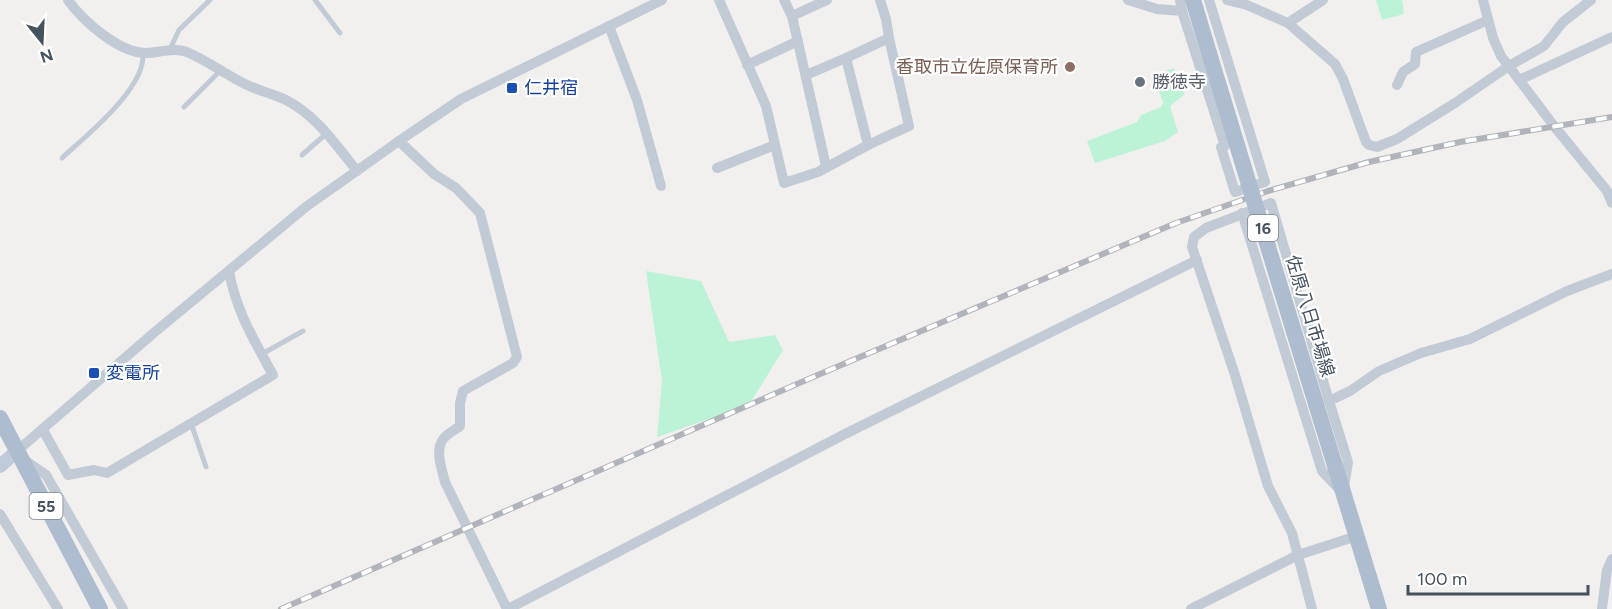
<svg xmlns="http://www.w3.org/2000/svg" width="1612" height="609" viewBox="0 0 1612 609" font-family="Figtree,'Noto Sans JP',sans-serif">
<rect width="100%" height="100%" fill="#f2f0ef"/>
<g fill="#bcf2d6">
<path d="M1376,0H1402L1404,14L1382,20Z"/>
<path d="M1174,68L1185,94L1170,106L1178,132L1165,141L1095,163L1087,141L1137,122L1141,115L1161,107L1163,102L1153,76Z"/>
<path d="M646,271L701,281L729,342L775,335L783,350L749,405L657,437L662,381Z"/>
</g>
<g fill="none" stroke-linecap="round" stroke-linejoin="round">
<g stroke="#c2cad5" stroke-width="5">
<path d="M315,0L340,33"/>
<path d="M170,49L179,30L210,0"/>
<path d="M184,107L221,70"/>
<path d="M302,155L327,133"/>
<path d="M62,158C87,135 146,88 143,53"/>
<path d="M262,354L303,331"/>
<path d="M191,423L206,467"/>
</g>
<g stroke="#c2cad5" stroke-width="10">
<path d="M68,0C83,21 119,53 146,53C159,53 173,47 187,52C208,61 226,75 247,85C260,91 274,94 286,100C317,116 336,145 357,171"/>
<path d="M719,0L766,106L784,183L818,172L868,145L846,58L806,75"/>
<path d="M784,0L792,16L826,166"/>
<path d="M880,0L886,19L889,38"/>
<path d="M1128,0L1157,9L1182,11"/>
<path d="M1180,0L1182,11L1225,146L1221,147L1235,192L1265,182L1209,0"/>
<path d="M1227,0L1247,5L1288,23L1335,64L1343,79L1366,142L1369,145L1377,147L1397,139L1455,103L1509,66L1544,46L1563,22L1591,0"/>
<path d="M1483,0L1493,38L1501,56L1554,126L1607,191L1612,203"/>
<path d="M792,16L827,0"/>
<path d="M1288,23L1323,0"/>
<path d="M609,26L637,100L661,186"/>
<path d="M846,58L889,38L909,126L868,145"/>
<path d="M747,65L798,41"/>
<path d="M1519,80L1612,37"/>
<path d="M1397,85L1403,72L1415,64L1416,52L1488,20"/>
<path d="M399,141L434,174L456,188L480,213L517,357L513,363L463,391L460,403V426C455,430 448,433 444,438C434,449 442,470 445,482L507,609"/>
<path d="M717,168L775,145"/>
<path d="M1242,213L1322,471L1343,493L1348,462L1329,401L1350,391L1379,371L1421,353L1470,339L1567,291L1612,274"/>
<path d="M43,430L68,475L94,470L107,473L273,375C254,340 236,311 229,271"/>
<path d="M17,451L156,331L307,206L399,141L461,99L662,0"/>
<path d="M24,460L46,475L123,609"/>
<path d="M0,514L58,609"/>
<path d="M508,609L845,434L1197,260"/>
<path d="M1191,609L1298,555L1357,536"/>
<path d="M1312,609L1292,533L1268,486L1235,375L1192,247L1194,237L1206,228L1271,203L1329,401"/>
<path d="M1602,609L1607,570L1612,559"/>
</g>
<path stroke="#c1cad9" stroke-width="14" d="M0,466L17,451"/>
<g stroke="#aebcd0" stroke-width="16">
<path d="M1193,0L1209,53"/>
<path d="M1316,404L1379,609"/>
<path d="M0,418L100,609"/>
</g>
<g stroke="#b1b4ba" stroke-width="6">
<path id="rail" d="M281,609L820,374L1176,223L1268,191L1369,162L1460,142L1612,117"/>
</g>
<use href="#rail" stroke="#fff" stroke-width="4" stroke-dasharray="11" stroke-linecap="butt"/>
<path stroke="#aebcd0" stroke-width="16" d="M1209,53L1316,404"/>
</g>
<circle fill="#8d6e63" stroke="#fff" stroke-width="2" cx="1070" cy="67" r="6"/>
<circle fill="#6b7280" stroke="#fff" stroke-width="2" cx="1140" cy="82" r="6"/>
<g fill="#1a4fb4" stroke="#fff" stroke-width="2">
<rect x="506" y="82" width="12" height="12" rx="3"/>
<rect x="88" y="367" width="12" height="12" rx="3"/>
</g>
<g text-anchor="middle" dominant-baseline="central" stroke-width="4.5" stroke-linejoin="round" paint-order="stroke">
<g fill="#fff" stroke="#7e858e" stroke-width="1.5">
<rect x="1248" y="215" width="30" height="26" rx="4.5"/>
<rect x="29.5" y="493" width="33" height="26" rx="4.5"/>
</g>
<g font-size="16" font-weight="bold" fill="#46515e">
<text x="1263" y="228">16</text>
<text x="46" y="506">55</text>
</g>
<g font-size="18" fill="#785e54" stroke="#fff" text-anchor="end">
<text x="1058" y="67">香取市立佐原保育所</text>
</g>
<g font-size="18" fill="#5b616d" stroke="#fff" text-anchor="start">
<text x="1152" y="82">勝徳寺</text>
</g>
<g font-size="18" fill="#164399" stroke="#fff" text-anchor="start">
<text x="524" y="88">仁井宿</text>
<text x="106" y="373">変電所</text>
</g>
<g font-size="18" fill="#46515e" stroke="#fff">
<text transform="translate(1310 316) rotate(73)">佐原八日市場線</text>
</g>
</g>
<g transform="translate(42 42) rotate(162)" stroke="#ffffff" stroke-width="4.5" paint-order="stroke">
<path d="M0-4.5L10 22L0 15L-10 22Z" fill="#46515e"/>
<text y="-9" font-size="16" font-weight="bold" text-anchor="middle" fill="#46515e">N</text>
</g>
<path d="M1408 585v9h180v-9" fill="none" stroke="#46515e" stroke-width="3"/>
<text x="1417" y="585" font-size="18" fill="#46515e" stroke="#ffffff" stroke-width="4.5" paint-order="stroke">100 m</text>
</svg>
